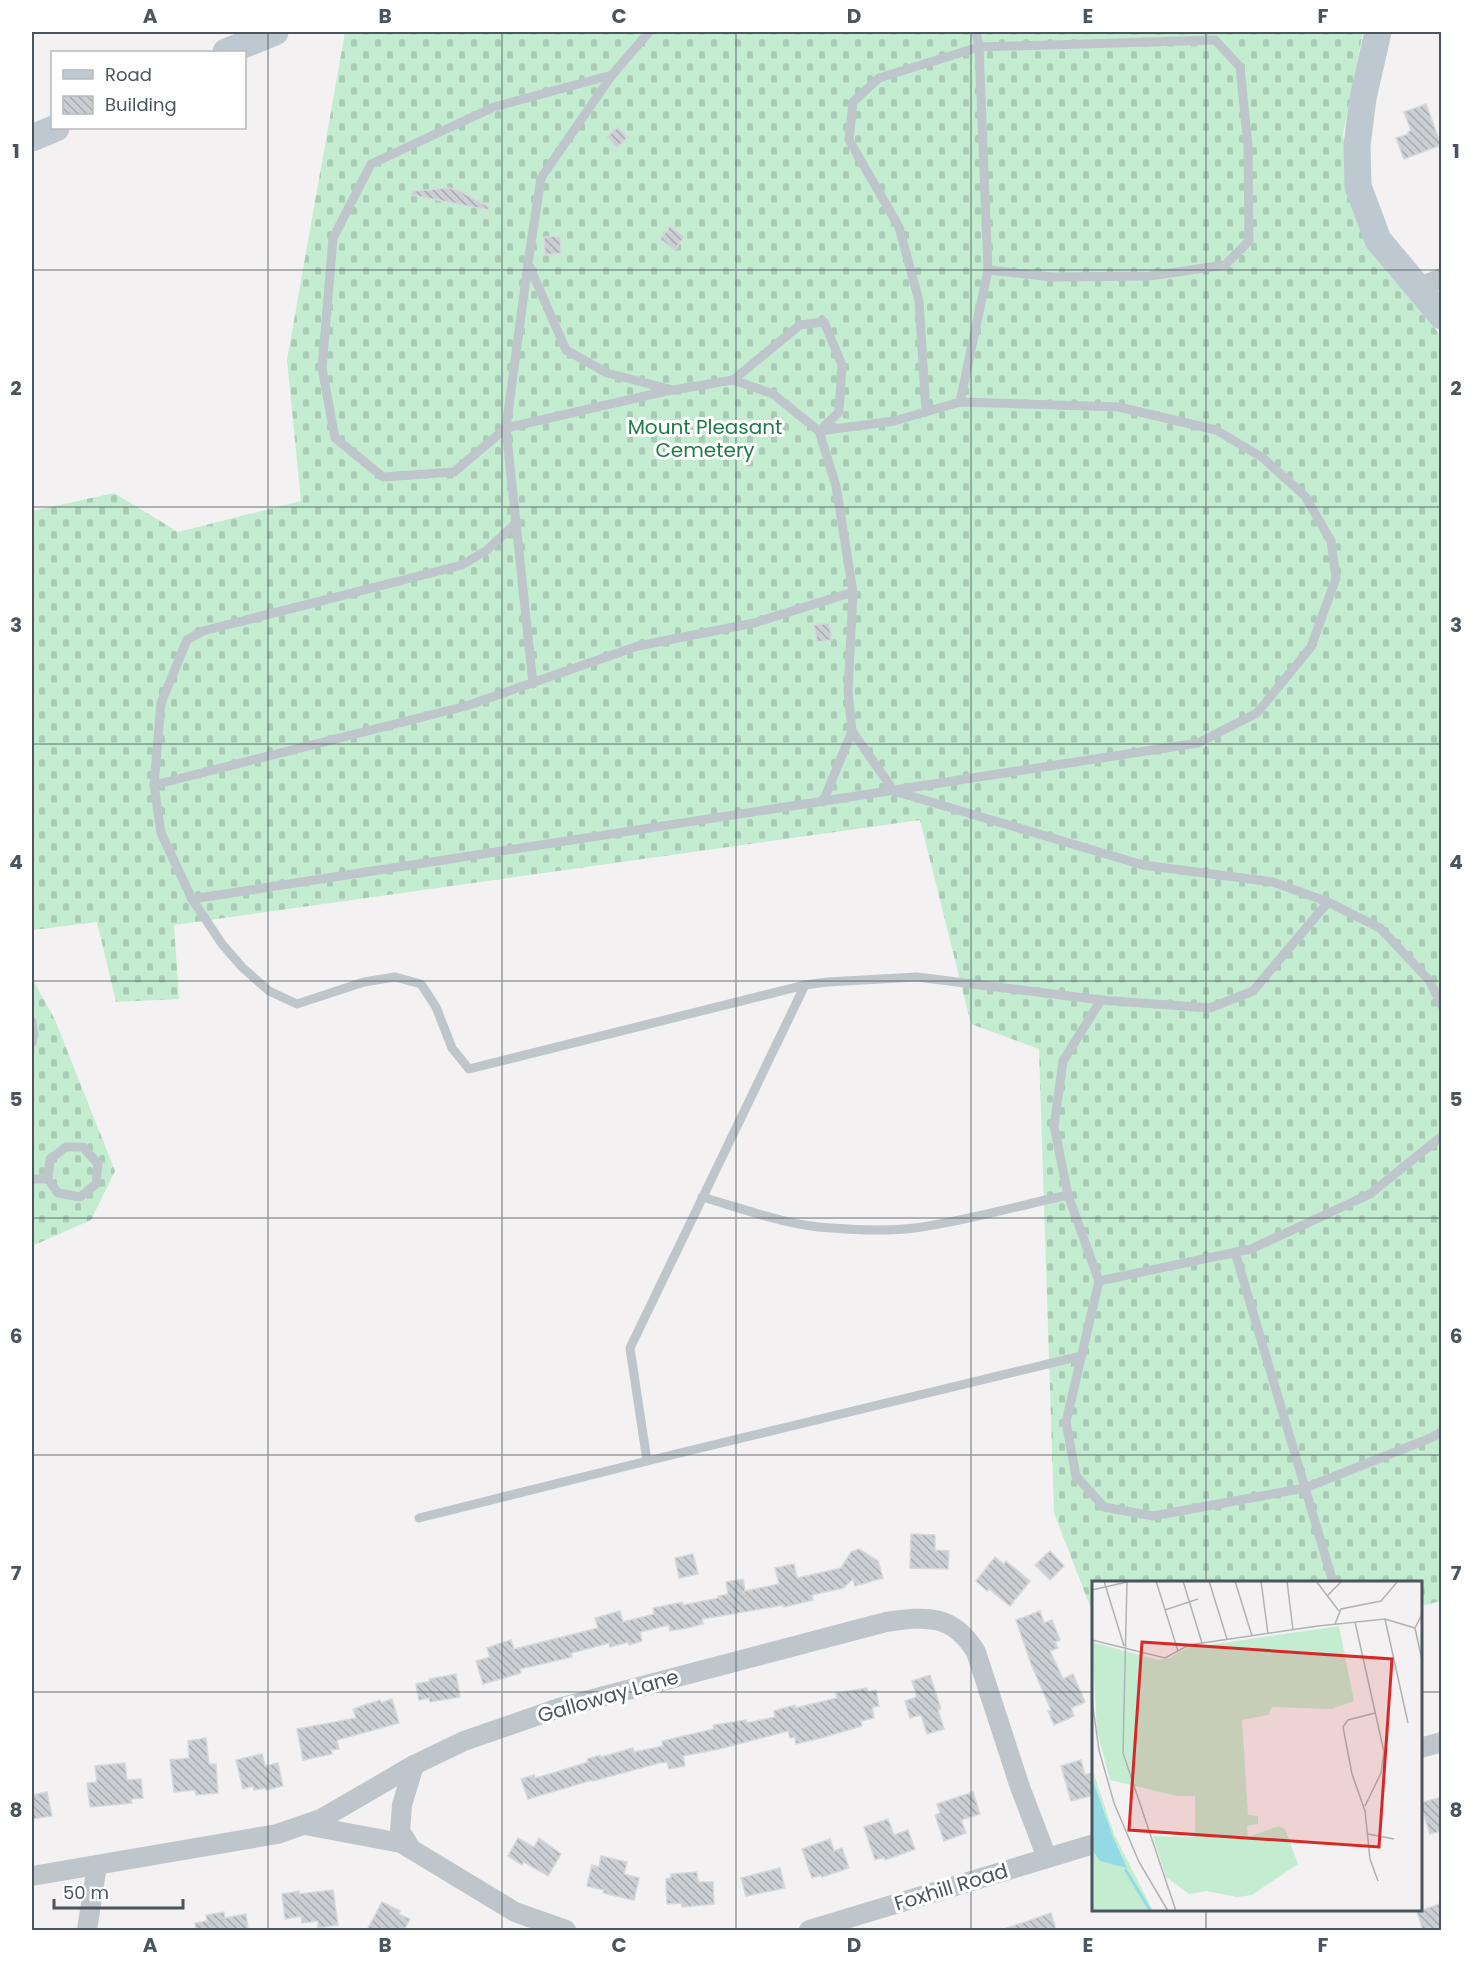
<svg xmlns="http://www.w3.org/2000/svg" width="1473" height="1962" viewBox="0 0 1473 1962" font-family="Poppins,sans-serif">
<defs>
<pattern id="cemetery-stones" width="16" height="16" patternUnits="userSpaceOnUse" patternTransform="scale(1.5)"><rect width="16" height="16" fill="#c4ecd1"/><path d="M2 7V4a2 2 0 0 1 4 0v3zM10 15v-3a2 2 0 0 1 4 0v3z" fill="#aaccb6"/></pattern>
<pattern id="building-back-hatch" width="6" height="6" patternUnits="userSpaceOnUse" patternTransform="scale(1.5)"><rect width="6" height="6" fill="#cbced3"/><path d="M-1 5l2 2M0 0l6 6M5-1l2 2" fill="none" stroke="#a7aaae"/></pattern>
</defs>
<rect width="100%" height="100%" fill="#f3f1f1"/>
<g fill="url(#cemetery-stones)">
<path d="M345,32H1363L1343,135L1359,222L1442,338L1441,1601L1421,1606L1420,1582H1094L1093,1614L1054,1513L1039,1049L971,1024L920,820L174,925L179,999L116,1002L97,922L32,930V511L114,493L178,532L301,501L287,360Z"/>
<path d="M32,978L55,1020L115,1171L91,1220L32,1246Z"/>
</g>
<g fill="url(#building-back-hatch)" stroke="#d5d8dc" stroke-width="1.5">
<path d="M1426,104L1441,145L1404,159L1396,138L1408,134V132L1411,130L1404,112Z"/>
<path d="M618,127L627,138L617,148L607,137Z"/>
<path d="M448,188L458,190L489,207L488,210L412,195V191Z"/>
<path d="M670,226L684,237L675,250L660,239Z"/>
<path d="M560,236L561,253L545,255L544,237Z"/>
<path d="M829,623L832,640L817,642L814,625Z"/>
<path d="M911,1534L935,1535V1550L949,1551L948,1569L910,1568Z"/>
<path d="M859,1549L878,1561L883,1578L855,1586L853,1579L843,1588L812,1595L813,1600L784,1607V1605L702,1619L703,1624L687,1628L670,1631L669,1625L640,1632L642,1641L629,1645L628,1642L610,1647L609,1643L571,1653L572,1657L520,1669L521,1673L483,1684L476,1661L490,1657L487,1648L495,1645L511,1640L514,1649L598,1628L595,1618L620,1611L623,1622L654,1614L653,1608L682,1602L683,1605L719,1598L718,1596L728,1594L726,1582L743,1579L745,1591L779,1584L775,1568L794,1564L797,1578L841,1568L851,1552Z"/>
<path d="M1050,1551L1064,1566L1050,1580L1035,1565Z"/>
<path d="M693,1554L698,1574L679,1578L675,1558Z"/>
<path d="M995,1557L1004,1564L1006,1561L1030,1581L1010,1606L989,1589L987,1591L976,1581Z"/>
<path d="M1040,1611L1044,1623L1052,1620L1060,1640L1055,1642L1058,1648L1050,1651L1063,1679L1073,1674L1085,1702L1071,1708L1074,1716L1054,1725L1048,1711L1051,1710L1031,1664L1016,1620Z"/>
<path d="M456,1674L460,1697L430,1702L429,1698L419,1700L416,1684L430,1681L429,1679Z"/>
<path d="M930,1675L941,1709L938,1710L944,1729L927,1734L921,1715L910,1718L905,1701L917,1697L912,1681Z"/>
<path d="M867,1688L868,1692L876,1690L879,1706L872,1707L874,1718L861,1721L862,1726L821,1738L796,1744L795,1737L790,1738L788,1731L719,1749L683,1756L685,1766L669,1769L667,1762L659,1763L593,1781L592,1780L528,1799L521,1779L534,1775L535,1778L553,1773L588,1762L587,1759L600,1755L601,1757L633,1748L634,1752L663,1746L662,1741L714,1729L713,1725L746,1720L747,1723L775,1717L774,1711L795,1705V1708L837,1698L836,1693Z"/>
<path d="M392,1699L399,1723L337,1740L339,1749L331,1750L332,1754L303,1760L297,1729L356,1718L353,1709L380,1700L381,1703Z"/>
<path d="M206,1738L209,1764H216L218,1793L196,1795L195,1790L174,1792L170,1760L189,1758L188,1741Z"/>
<path d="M262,1754L265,1766L278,1763L283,1786L266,1790V1788L254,1790L253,1786L243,1789L236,1760Z"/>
<path d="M1081,1760L1085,1775L1094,1772V1795L1071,1801L1061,1766Z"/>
<path d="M125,1763L127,1780L141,1779L143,1798L131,1799L132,1803L90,1807L87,1783L97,1782L95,1766Z"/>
<path d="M47,1792L52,1816L32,1819V1795Z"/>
<path d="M973,1792L980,1814L961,1820L966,1833L944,1841L935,1815L940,1813L937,1804Z"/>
<path d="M1442,1797V1831L1430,1834L1420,1803Z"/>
<path d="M888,1819L894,1835L908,1830L915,1849L885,1860L884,1857L875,1860L864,1827Z"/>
<path d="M518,1838L534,1847L539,1838L561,1854L548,1876L524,1862L522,1865L508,1856Z"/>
<path d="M830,1839L834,1851L842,1848L849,1868L822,1877L821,1875L812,1878L802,1849Z"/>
<path d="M601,1856L627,1862L624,1874L639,1878L634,1900L603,1893L604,1890L587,1886L592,1865L599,1867Z"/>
<path d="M780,1868L785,1888L746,1896L741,1878Z"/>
<path d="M697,1872L698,1882H713L714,1904L682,1907L681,1903L667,1904L666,1879L671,1878V1874Z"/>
<path d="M333,1890L338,1925L318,1928V1921L302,1923L301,1916L285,1919L282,1894L299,1891V1894Z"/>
<path d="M382,1902L400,1911L399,1914L410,1919L404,1930H367Z"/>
<path d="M1442,1903V1930H1423L1417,1912Z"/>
<path d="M224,1912L225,1918L246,1914L248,1930H196L195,1923L207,1921L206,1915Z"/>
<path d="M1051,1913L1056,1930H1007V1928Z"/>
</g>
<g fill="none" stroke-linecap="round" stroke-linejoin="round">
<g stroke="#bec6cc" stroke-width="9">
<path d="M612,75L494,107L371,164L333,238L322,368L335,438L383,477L454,472L506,428L671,390"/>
<path d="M528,263L566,350L607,373L673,390L733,380L773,394L819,431L836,486L853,592L848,691L852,731L894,791L1143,865L1273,882L1328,902L1380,928L1429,980L1442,1006"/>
<path d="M960,402L988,270L979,47L976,32"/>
<path d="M926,412L919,301L899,227L849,140L853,102L879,78L979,47L1215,40L1240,67L1248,146L1249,241L1225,265L1150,276L1052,277L988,270"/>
<path d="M517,522L487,550L462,565L203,631L187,640L161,703L154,785L161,833L192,899L1198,743L1257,713L1311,647L1336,578L1331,541L1305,496L1263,458L1216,430L1119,407L960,402L894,421L819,431L839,412L842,365L824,322L800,325L733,380"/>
<path d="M533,684L506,428L528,263L541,178L612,75L649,32"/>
<path d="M154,785L466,706L638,646L754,623L853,592"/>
<path d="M823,802L852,731"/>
<path d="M192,899L222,944L242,967L269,991L297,1004L364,982L395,977L421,984L436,1007L452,1048L469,1069L805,985"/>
<path d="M1328,902L1253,991L1210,1008L1101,1000L1063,1061L1054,1126L1068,1195L1099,1281L1066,1422L1076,1476L1104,1507L1153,1516L1305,1488L1433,1437L1442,1431"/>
<path d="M32,1022L34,1035L32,1043"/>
<path d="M66,1147H83L98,1164L96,1184L80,1197L58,1193L48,1179L50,1159Z"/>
<path d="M32,1179H48"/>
<path d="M702,1197C744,1209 788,1226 832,1228C857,1230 890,1231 915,1228C966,1221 1017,1206 1068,1195"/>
<path d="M1235,1252L1333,1582"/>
<path d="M1099,1281L1251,1249L1370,1194L1442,1136"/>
<path d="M1081,1356L647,1461L630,1348L805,985L827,982L917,977L1101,1000"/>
<path d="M419,1518L647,1461"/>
</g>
<g stroke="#bec6cc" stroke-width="20">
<path d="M1417,288L1442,278"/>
<path d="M1420,1748L1442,1742"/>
<path d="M305,1825L401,1843L515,1912L566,1930"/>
<path d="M410,1847L400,1831L402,1805L414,1765"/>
<path d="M32,1876L277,1834L321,1819L414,1765L464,1741L559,1708L886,1622C927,1616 953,1614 976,1652L1020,1787L1047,1858"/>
<path d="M87,1930L97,1865"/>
<path d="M809,1930L1094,1844"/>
</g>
<g stroke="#bec8d1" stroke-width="27">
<path d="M1378,32L1363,98L1357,145L1358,186L1378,240L1442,316"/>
<path d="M226,52L275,32"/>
<path d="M32,138L56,128"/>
</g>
</g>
<path fill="none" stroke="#4a555d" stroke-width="1.5" stroke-opacity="0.55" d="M268,32V1930M502,32V1930M736,32V1930M971,32V1930M1206,32V1582M32,270H1442M32,507H1442M32,744H1442M32,981H1442M32,1218H1442M32,1455H1442M32,1692H1094M1420,1692H1442M1206,1910V1930"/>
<g text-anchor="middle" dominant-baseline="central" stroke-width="6" stroke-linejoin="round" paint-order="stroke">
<g font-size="20" fill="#1f7a48" stroke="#fff">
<text x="705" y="427">Mount Pleasant<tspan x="705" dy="23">Cemetery</tspan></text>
</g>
<g font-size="20" fill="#4a555d" stroke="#fff">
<text transform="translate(608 1696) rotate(-16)">Galloway Lane</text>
<text transform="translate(951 1887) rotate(-17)">Foxhill Road</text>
</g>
</g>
<g transform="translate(1092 1581)">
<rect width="330" height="330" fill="#f3f1f1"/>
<path d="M247,45L262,120L239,128L180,126L176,134L150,139L156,234L166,235V243L155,245L156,256L187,245L193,248L206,283L160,314L145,316L114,310L97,313L74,296L61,255L103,256V215H85L18,199L5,150L0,61L66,79L77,77L95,67ZM0,187L22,253L61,330H0Z" fill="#c4ecd1"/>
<path d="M0,197L21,256L35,287L8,280L1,270Z" fill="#95d9e5"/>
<path fill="none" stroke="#95d9e5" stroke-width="3" d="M33,288L58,329"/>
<path fill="none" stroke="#afb3b6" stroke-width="1.5" d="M12,0L32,65M35,0L31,172L84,330M64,0L86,70M91,0L110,62M117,0L135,58M143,0L160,55M169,0L176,53M195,0L201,49M224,0L247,30M0,9L35,1M235,15L250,0M73,29L106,18M293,38L316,142M263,41L292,171L289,192L273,225M243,43L249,28L289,20L306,0M323,47L330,79M0,59L73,77L97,64L226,45L293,38L323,47L330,33M0,119L7,169L22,222L47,281L76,330M283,132L256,139L251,146L260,193L273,230L278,278L286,300M276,253L302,258"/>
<path fill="#d62828" fill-opacity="0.15" stroke="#d62828" stroke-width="3" d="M50,61L300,78L287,266L37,249Z"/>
<rect width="330" height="330" fill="none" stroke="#4a555d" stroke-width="3"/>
</g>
<rect width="1473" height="1962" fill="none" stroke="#ffffff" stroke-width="66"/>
<rect x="51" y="51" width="195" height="78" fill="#ffffff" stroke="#b7bbbe" stroke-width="1.5"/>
<rect x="63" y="70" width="30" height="9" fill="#bec8d1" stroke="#b7bbbe" stroke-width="1.5"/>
<text x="105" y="81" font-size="18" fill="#4a555d">Road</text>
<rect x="63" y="96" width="30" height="18" fill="url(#building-back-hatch)" stroke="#b7bbbe" stroke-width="1.5"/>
<text x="105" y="111" font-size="18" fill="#4a555d">Building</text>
<path d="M54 1899v9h129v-9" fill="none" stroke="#4a555d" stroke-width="3"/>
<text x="63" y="1899" font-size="18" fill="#4a555d" stroke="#ffffff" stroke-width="4.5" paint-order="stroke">50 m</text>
<rect x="33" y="33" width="1407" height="1896" fill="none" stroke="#4a555d" stroke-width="2"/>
<g font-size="20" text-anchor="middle" font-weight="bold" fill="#4a555d">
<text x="150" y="23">A</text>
<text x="385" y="23">B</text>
<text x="619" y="23">C</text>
<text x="854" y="23">D</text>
<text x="1088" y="23">E</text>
<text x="1323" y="23">F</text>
<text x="16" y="158">1</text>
<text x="1456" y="158">1</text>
<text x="16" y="395">2</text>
<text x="1456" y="395">2</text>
<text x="16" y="632">3</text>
<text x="1456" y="632">3</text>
<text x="16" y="869">4</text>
<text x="1456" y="869">4</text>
<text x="16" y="1106">5</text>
<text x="1456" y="1106">5</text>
<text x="16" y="1343">6</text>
<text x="1456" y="1343">6</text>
<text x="16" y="1580">7</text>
<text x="1456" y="1580">7</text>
<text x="16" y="1817">8</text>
<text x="1456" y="1817">8</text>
<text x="150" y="1952">A</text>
<text x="385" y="1952">B</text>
<text x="619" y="1952">C</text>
<text x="854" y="1952">D</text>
<text x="1088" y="1952">E</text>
<text x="1323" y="1952">F</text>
</g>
</svg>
